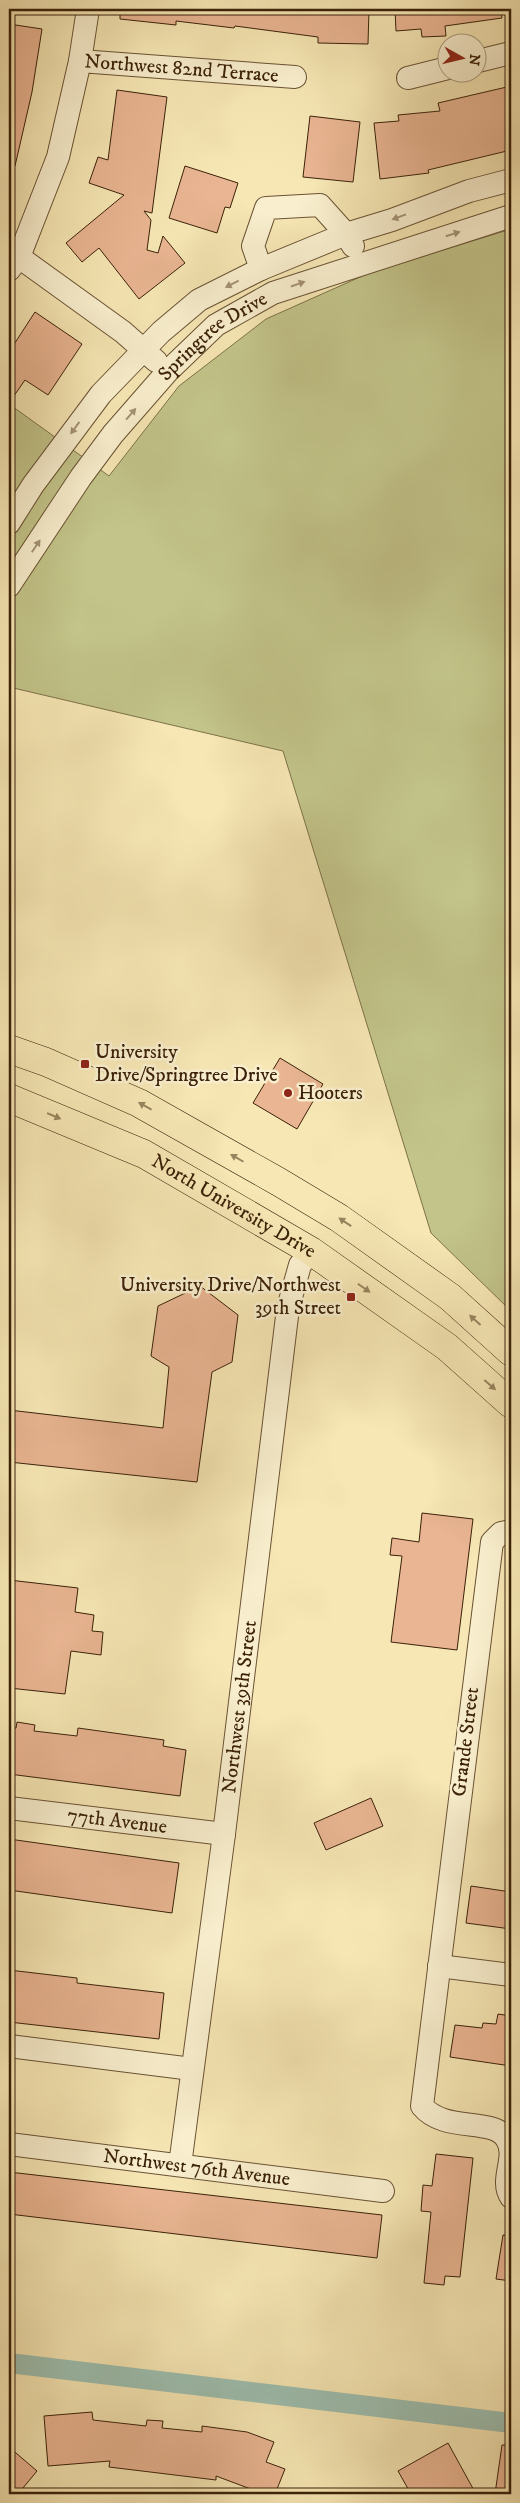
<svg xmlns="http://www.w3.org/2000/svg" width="520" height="2503" viewBox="0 0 520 2503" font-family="'IM FELL DW Pica',serif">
<rect width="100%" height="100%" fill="#f6e7b4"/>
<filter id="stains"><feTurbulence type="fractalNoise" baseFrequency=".004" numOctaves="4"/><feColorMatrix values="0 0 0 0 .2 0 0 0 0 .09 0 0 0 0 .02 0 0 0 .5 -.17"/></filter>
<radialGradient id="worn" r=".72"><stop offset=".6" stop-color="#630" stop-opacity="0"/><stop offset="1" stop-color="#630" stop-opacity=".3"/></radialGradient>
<path fill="#c2c489" stroke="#7e7249" d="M511,229V1311L431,1233L283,751L9,687V404L109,476L179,386L266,319L369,273Z"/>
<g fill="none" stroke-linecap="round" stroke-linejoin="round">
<path stroke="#9dbfb0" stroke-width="20" d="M9,2363L511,2423"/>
</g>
<g fill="#e9b592" stroke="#3b2109">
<path d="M120,9H369L368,44L318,43V37L235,26L234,28L176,21V25L120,19Z"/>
<path d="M395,9H501L502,18L445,26L446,36L422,37L421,29L396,31Z"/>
<path d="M9,24L42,29L32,92L15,166H9Z"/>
<path d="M511,86V150L428,170L429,173L380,179L374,123L399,121L398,115L440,111L438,103Z"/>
<path d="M117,90L167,97L152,213L144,211L151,220L147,250L158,253L163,236L185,263L139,299L99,248L82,262L66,243L124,195L89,183L98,157L108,160Z"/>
<path d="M310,116L360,122L353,182L303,177Z"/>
<path d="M185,166L238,183L230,208L225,207L217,233L169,218Z"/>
<path d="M35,312L82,344L48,395L25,380L9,403V352Z"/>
<path d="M280,1058L323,1084L297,1129L253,1103Z"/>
<path d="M200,1286L238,1315L232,1362L212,1372L197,1482L9,1462V1410L163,1428L169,1367L151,1356L158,1306Z"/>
<path d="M422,1513L473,1519L457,1650L391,1642L402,1556L390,1555L392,1538L419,1542Z"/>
<path d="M9,1580L78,1588L75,1612L94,1615L92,1631L103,1632L101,1655L71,1651L65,1694L9,1688Z"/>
<path d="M17,1722L35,1725L34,1731L77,1736L78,1728L164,1740L163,1746L186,1750L180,1796L9,1774V1728H16Z"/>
<path d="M371,1798L383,1826L326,1850L314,1823Z"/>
<path d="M9,1839L179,1863L172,1913L9,1890Z"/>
<path d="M471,1886L511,1892V1929L466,1923Z"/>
<path d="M9,1970L77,1978V1983L164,1993L159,2039L9,2022Z"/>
<path d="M498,2014L511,2016V2066L450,2057L455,2025L482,2028L483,2023L496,2024Z"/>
<path d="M436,2154L473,2158L460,2277L445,2276L444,2285L424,2283L431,2212L421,2211L423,2185L432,2186Z"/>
<path d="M9,2172L382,2215L377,2258L9,2214Z"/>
<path d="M503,2235L511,2236V2281L496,2279Z"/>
<path d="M92,2412L93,2420L146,2426L147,2420L163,2421L162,2428L202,2432V2426L247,2432L274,2442L266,2462L285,2469L275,2494H264L216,2476V2480L109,2467L110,2461L48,2466L44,2416Z"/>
<path d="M448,2443L476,2494H411L398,2471Z"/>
<path d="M502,2445H511V2494H495Z"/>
<path d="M9,2447L37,2471L18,2494H9Z"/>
</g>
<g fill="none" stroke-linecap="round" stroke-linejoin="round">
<g stroke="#6a5234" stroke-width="24">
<g id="minor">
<path d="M80,61L88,9"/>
<path d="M478,61L511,53"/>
<path d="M408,78L448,68"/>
<path d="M19,257L123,332L156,361"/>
<path d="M261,269L253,246L266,208L320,205L346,234L353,246"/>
<path id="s1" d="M9,270L19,257L58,157L80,61L295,77"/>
<path d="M9,523L33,485L101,394L161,332L199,300L261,269L346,234L392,220L469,191L511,180"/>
<path id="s2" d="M9,586L81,477L113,434L168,371L216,325L273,293L511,216"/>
<path d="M511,1531L501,1533L492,1542L422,2106C444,2133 492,2117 506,2138C519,2156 499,2179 511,2197"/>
<path id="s3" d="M9,1808L224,1834"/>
<path d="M439,1966L511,1975"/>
<path d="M9,2046L192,2069"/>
<path id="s4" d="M9,2144L383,2191"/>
<path id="s5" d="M180,2165L224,1834L288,1308L300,1265L311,1251"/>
</g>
</g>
<g stroke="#3b2109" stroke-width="29">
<g id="major">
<path d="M9,1049L46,1062L139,1103L279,1182L339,1218L450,1297L511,1352"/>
<path id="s6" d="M9,1098L144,1154L311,1251L447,1347L511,1404"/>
</g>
</g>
<use href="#minor" stroke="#f9efce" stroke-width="22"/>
<use href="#major" stroke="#f6e7b4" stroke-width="28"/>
</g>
<defs><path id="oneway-solid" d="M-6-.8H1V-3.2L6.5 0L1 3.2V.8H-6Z" transform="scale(1.25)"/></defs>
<g fill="#a49275">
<use href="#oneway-solid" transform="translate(399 217) rotate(160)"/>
<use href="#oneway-solid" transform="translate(453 234) rotate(-17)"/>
<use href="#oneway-solid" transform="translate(232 284) rotate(153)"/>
<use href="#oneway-solid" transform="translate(298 284) rotate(-19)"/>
<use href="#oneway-solid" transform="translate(131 414) rotate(-49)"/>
<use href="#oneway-solid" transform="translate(75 428) rotate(126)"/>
<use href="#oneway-solid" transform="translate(36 546) rotate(-56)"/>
</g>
<g fill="#98845e">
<use href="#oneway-solid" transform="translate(145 1106) rotate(-151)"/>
<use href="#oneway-solid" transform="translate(54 1116) rotate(23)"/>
<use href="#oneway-solid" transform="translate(237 1158) rotate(-150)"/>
<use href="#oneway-solid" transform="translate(345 1222) rotate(-146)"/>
<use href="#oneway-solid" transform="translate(364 1288) rotate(35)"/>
<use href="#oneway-solid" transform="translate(475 1320) rotate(-138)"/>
<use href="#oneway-solid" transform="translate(490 1385) rotate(41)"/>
</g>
<g fill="#8f2418" stroke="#f9efce" stroke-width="2">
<rect x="80" y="1059" width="10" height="10" rx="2.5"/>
<circle cx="288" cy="1093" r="5"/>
<rect x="346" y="1292" width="10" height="10" rx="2.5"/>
</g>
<g text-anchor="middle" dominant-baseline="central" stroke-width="5" stroke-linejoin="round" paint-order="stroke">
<g font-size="20" fill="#3b2109" stroke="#f9efce">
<text stroke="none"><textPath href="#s1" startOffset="324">Northwest 82nd Terrace</textPath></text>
<text stroke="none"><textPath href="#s2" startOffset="325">Springtree Drive</textPath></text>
<text stroke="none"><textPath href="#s6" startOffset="250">North University Drive</textPath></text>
<text stroke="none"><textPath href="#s5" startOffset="462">Northwest 39th Street</textPath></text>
<text transform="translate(466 1742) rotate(-83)">Grande Street</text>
<text stroke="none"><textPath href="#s3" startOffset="109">77th Avenue</textPath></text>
<text stroke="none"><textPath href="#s4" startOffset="189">Northwest 76th Avenue</textPath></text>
</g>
<g font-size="20" fill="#3b2109" stroke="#f9efce" text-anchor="start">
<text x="95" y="1052">University<tspan x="95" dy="23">Drive/Springtree Drive</tspan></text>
<text x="298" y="1093">Hooters</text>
<text x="341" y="1285" text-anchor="end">University Drive/Northwest<tspan x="341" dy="23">39th Street</tspan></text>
</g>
</g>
<rect width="520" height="2503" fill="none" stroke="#f6e7b4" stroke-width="30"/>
<rect x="10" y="10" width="500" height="2483" fill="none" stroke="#3b2109" stroke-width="2.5"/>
<rect x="15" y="15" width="490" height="2473" fill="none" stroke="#3b2109"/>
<g transform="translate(462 58) rotate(98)"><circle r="24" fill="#f9efce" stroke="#ad9d7f"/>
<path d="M0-4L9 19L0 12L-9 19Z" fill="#8f2418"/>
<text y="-8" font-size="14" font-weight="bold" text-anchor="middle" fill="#3b2109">N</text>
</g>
<rect width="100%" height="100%" filter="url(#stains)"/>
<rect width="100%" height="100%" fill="url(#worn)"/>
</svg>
